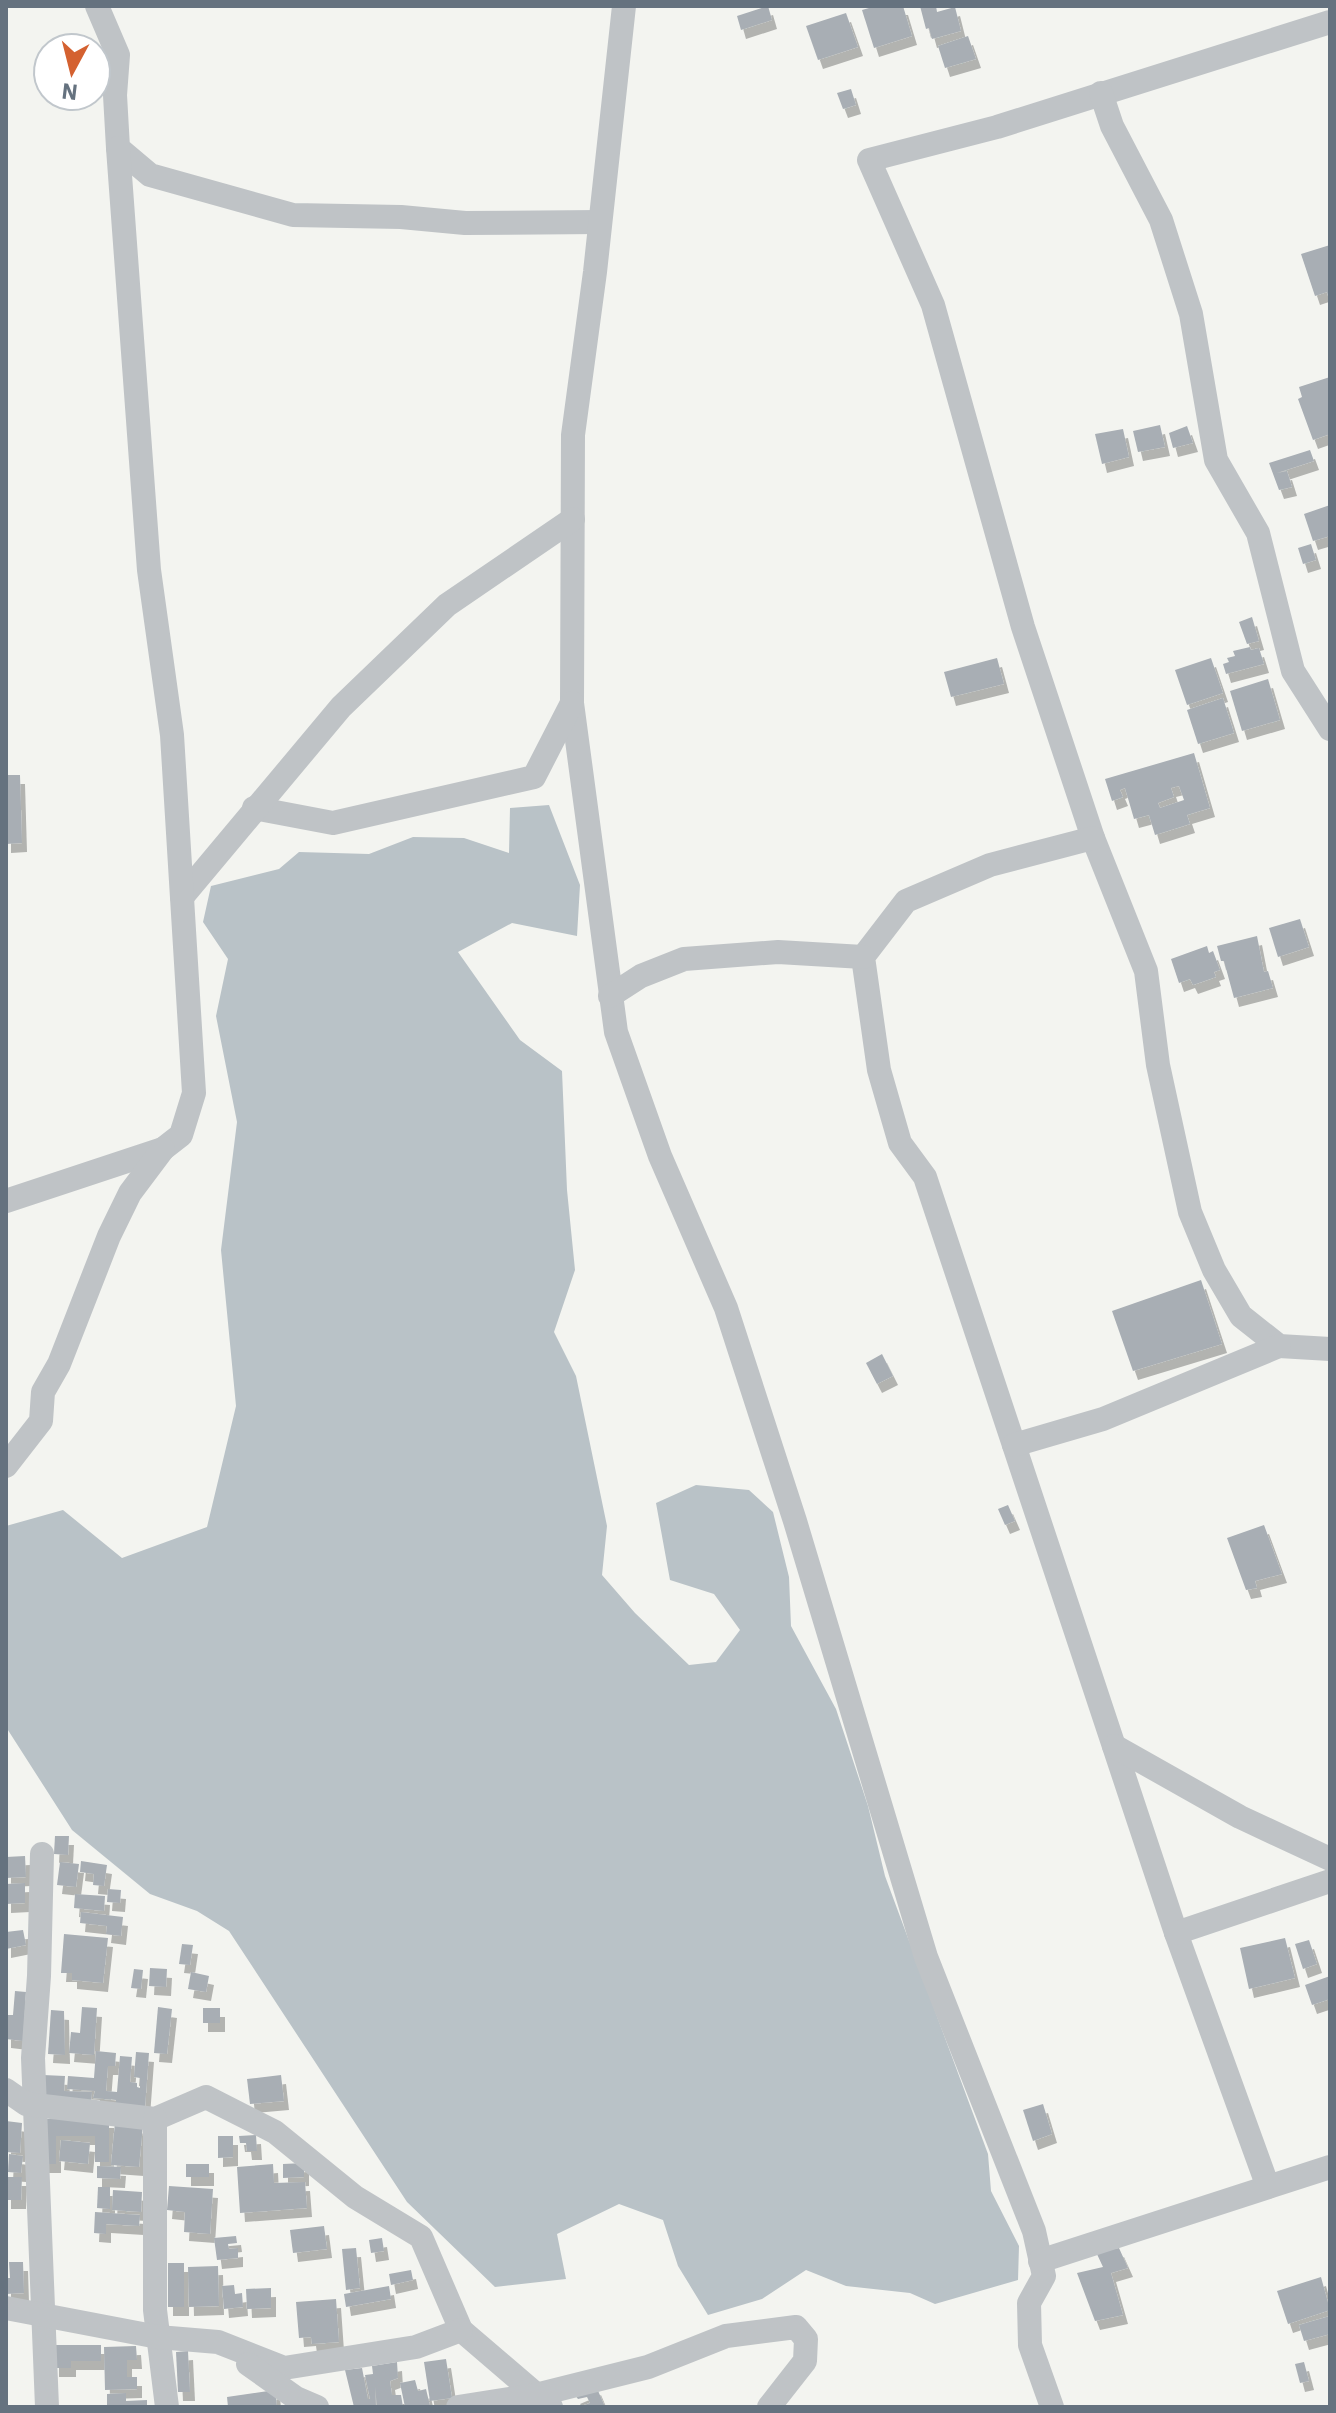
<svg xmlns="http://www.w3.org/2000/svg" width="1336" height="2413" viewBox="0 0 1336 2413" font-family="'IBM Plex Sans',sans-serif">
<defs>
<filter id="shadow"><feDropShadow dx="5" dy="9" stdDeviation="0" flood-color="#0004"/></filter>
</defs>
<rect width="100%" height="100%" fill="#f3f4f0"/>
<path fill="#b9c2c7" d="M549,805L580,885L577,936L512,923L458,952L520,1040L562,1071L567,1190L575,1270L554,1332L576,1376L607,1526L602,1575L635,1613L689,1665L716,1662L740,1630L714,1594L670,1580L656,1503L696,1485L749,1490L773,1512L789,1577L791,1626L836,1709L868,1806L885,1876L988,2154L991,2191L1019,2246L1018,2280L935,2304L910,2293L846,2286L806,2270L762,2299L708,2315L678,2266L663,2220L619,2204L557,2234L566,2279L495,2287L407,2202L229,1931L197,1911L150,1894L72,1830L6,1727V1526L63,1510L122,1558L207,1527L236,1406L221,1250L237,1122L216,1016L228,959L203,922L211,886L279,869L299,852L369,854L413,837L464,838L509,853L510,808Z"/>
<g fill="#a8aeb4" fill-rule="evenodd" filter="url(#shadow)">
<path d="M768,6L772,20L741,30L737,16Z"/>
<path d="M876,6H903L912,36L874,48L862,10Z"/>
<path d="M920,6H936L937,12L955,7L961,31L932,39L929,28L926,29Z"/>
<path d="M846,13L858,47L818,60L806,26Z"/>
<path d="M968,36L976,59L945,68L938,46Z"/>
<path d="M851,89L856,105L843,109L837,93Z"/>
<path d="M1330,245V298L1329,299L1327,292L1315,296L1301,254Z"/>
<path d="M1330,377V434L1313,440L1298,399L1302,397L1299,387Z"/>
<path d="M1160,425L1165,447L1138,452L1133,431Z"/>
<path d="M1187,426L1193,443L1173,448L1169,433Z"/>
<path d="M1123,429L1129,457L1102,464L1095,434Z"/>
<path d="M1310,450L1314,461L1277,473L1287,471L1292,487L1279,490L1269,463Z"/>
<path d="M1330,505V536L1313,541L1304,514Z"/>
<path d="M1311,544L1316,560L1303,564L1298,548Z"/>
<path d="M1252,617L1259,641L1247,644L1239,622Z"/>
<path d="M1250,647L1251,650L1259,648L1264,664L1226,674L1223,664L1229,662L1227,658L1235,656L1233,651Z"/>
<path d="M997,658L1004,684L951,697L944,672Z"/>
<path d="M1211,658L1223,693L1187,705L1175,670Z"/>
<path d="M1268,679L1280,720L1242,731L1230,691Z"/>
<path d="M1223,698L1234,733L1198,744L1187,710Z"/>
<path d="M1194,753L1210,808L1187,815L1190,824L1155,835L1149,815L1134,819L1125,788L1120,790L1123,797L1112,801L1105,779ZM1179,786L1184,800L1160,808L1158,803L1174,797L1171,788Z"/>
<path d="M6,775H20L22,843L6,844Z"/>
<path d="M1300,919L1309,947L1278,957L1269,928Z"/>
<path d="M1257,936L1264,972L1268,971L1273,988L1234,998L1224,961H1221L1217,946Z"/>
<path d="M1207,946L1209,953L1213,951L1220,970L1214,972L1216,977L1193,985L1190,979L1179,983L1171,959Z"/>
<path d="M1201,1280L1222,1344L1133,1371L1112,1311Z"/>
<path d="M882,1354L893,1376L877,1384L866,1363Z"/>
<path d="M1008,1505L1015,1521L1005,1525L998,1509Z"/>
<path d="M1264,1525L1282,1574L1255,1581L1257,1588L1246,1590L1227,1538Z"/>
<path d="M55,1836H69L68,1855L54,1854Z"/>
<path d="M25,1856L26,1877L6,1878V1857Z"/>
<path d="M81,1861L107,1865L104,1886L93,1885L94,1874L80,1872Z"/>
<path d="M60,1862L79,1864L76,1887L57,1885Z"/>
<path d="M25,1883V1903L6,1904V1884Z"/>
<path d="M108,1889L121,1890L120,1903L107,1902Z"/>
<path d="M75,1894L105,1896L104,1911L74,1908Z"/>
<path d="M81,1912L123,1917L121,1936L106,1934L107,1926L80,1923Z"/>
<path d="M23,1930L26,1945L6,1949V1932Z"/>
<path d="M64,1934L108,1938L103,1983L72,1980V1973H61Z"/>
<path d="M1285,1938L1295,1978L1249,1989L1240,1948Z"/>
<path d="M1309,1940L1317,1964L1303,1969L1295,1944Z"/>
<path d="M182,1944L193,1945L190,1965L179,1964Z"/>
<path d="M150,1968L167,1969L166,1987L149,1986Z"/>
<path d="M134,1969L143,1970L141,1989L131,1988Z"/>
<path d="M191,1972L209,1976L206,1992L188,1989Z"/>
<path d="M1330,1976V1999L1312,2005L1305,1985Z"/>
<path d="M15,1991L26,1992L23,2041L6,2039V2015H13Z"/>
<path d="M82,2007L97,2008L94,2055L69,2053L71,2032L80,2033Z"/>
<path d="M158,2007L172,2009L167,2054L154,2053Z"/>
<rect x="203" y="2008" width="17" height="15"/>
<path d="M51,2010L64,2011L65,2055L48,2054Z"/>
<path d="M96,2051L116,2053L115,2066H108L106,2091L117,2092L120,2056L132,2057L130,2082L137,2083V2087L140,2088V2078L134,2077L136,2052L149,2053L145,2107L116,2105V2100L93,2098L95,2091L67,2089L68,2076L94,2078Z"/>
<path d="M43,2075L65,2076L64,2091L92,2092L91,2102L42,2101Z"/>
<path d="M281,2075L284,2101L250,2104L247,2079Z"/>
<path d="M1043,2104L1052,2134L1033,2141L1023,2110Z"/>
<path d="M44,2119H109V2162H95V2136H56V2164H44Z"/>
<path d="M6,2121L22,2123L20,2153L6,2152Z"/>
<path d="M115,2122L143,2125L139,2167L111,2165Z"/>
<path d="M256,2135L257,2151H247L246,2143H240L239,2136Z"/>
<path d="M218,2136H233V2157L218,2158Z"/>
<path d="M61,2140L90,2143L88,2164L59,2161Z"/>
<path d="M9,2154L23,2156L21,2173L8,2172Z"/>
<path d="M304,2163V2177L283,2178V2164Z"/>
<rect x="186" y="2164" width="23" height="13"/>
<path d="M273,2164L274,2183L305,2182L307,2208L240,2213L237,2167Z"/>
<path d="M97,2166L121,2167L120,2179L97,2178Z"/>
<path d="M6,2177H22L21,2200H6Z"/>
<path d="M169,2186L213,2189L210,2234L184,2232L185,2212L167,2210Z"/>
<path d="M98,2187H110V2209L97,2208Z"/>
<path d="M113,2190L142,2192L141,2212L112,2210Z"/>
<path d="M95,2212L140,2215L139,2226L106,2224V2234L94,2233Z"/>
<path d="M324,2226L327,2249L293,2253L290,2230Z"/>
<path d="M236,2236L237,2243L228,2244L229,2249L238,2248V2258L217,2260L214,2238Z"/>
<path d="M382,2238L384,2251L371,2253L369,2240Z"/>
<path d="M356,2248L360,2288L346,2290L342,2249Z"/>
<path d="M1119,2248L1128,2268L1111,2273L1123,2315L1095,2321L1077,2273L1103,2267L1096,2252Z"/>
<path d="M9,2262H23L24,2293L6,2294V2278H10Z"/>
<rect x="168" y="2263" width="16" height="44"/>
<path d="M218,2266L219,2306L189,2307L188,2267Z"/>
<path d="M411,2270L413,2280L391,2285L389,2274Z"/>
<path d="M1321,2277L1330,2310L1288,2324L1277,2291Z"/>
<path d="M234,2285L235,2294L242,2293L243,2307L224,2309L222,2286Z"/>
<path d="M389,2286L391,2299L346,2307L344,2294Z"/>
<path d="M271,2288V2308L247,2309L246,2289Z"/>
<path d="M336,2299L339,2342L312,2344L311,2337L299,2338L296,2302Z"/>
<path d="M1330,2316V2334L1304,2341L1299,2325Z"/>
<path d="M54,2345H101V2361H71V2368H54Z"/>
<path d="M136,2346L137,2360H127V2377H137V2389L105,2390L104,2347Z"/>
<path d="M188,2351L190,2392H178L176,2352Z"/>
<path d="M446,2359L452,2398L430,2401L424,2362Z"/>
<path d="M397,2362L398,2378L390,2381L392,2395H401L403,2407H377L375,2387L376,2407H354L345,2370L362,2368L368,2399H370L365,2375L373,2374L372,2366Z"/>
<path d="M1304,2362L1309,2381L1300,2383L1295,2364Z"/>
<path d="M415,2380L418,2391L426,2389L430,2406L405,2407L400,2383Z"/>
<path d="M596,2386L605,2407H579L590,2403L587,2397L578,2399L575,2395Z"/>
<path d="M275,2390L277,2407H228L227,2397Z"/>
<path d="M126,2393V2401L147,2400V2407H107V2394Z"/>
</g>
<g fill="none" stroke-linecap="round" stroke-linejoin="round">
<g stroke="#bfc3c6" stroke-width="24">
<path d="M97,6L118,55L115,95L118,148L150,175L293,215L401,217L465,223L600,222"/>
<path d="M624,6L595,272L573,435L572,703L616,1032L660,1156L726,1308L795,1521L926,1957L1034,2231L1044,2276L1029,2303L1030,2345L1052,2407"/>
<path d="M1330,22L997,127L869,160L933,305L1023,627L1093,838L1146,971L1158,1065L1190,1212L1214,1270L1241,1316L1279,1346L1330,1349"/>
<path d="M1101,93L1112,126L1161,220L1191,314L1216,460L1258,533L1293,671L1330,729"/>
<path d="M254,808L333,823L534,777L572,703"/>
<path d="M1093,838L990,865L906,901L863,957L879,1070L900,1143L925,1177L1176,1933L1268,2187"/>
<path d="M182,897L341,707L447,605L573,519"/>
<path d="M610,996L641,976L684,959L778,952L863,957"/>
<path d="M6,1201L163,1149L181,1135L194,1093L172,735L149,570L118,148"/>
<path d="M1014,1445L1103,1419L1279,1346"/>
<path d="M6,1466L41,1421L43,1392L59,1364L109,1236L130,1193L163,1149"/>
<path d="M1114,1746L1240,1817L1330,1859"/>
<path d="M42,1854L39,1976L33,2058L47,2407"/>
<path d="M1176,1933L1330,1881"/>
<path d="M6,2090L26,2104L155,2119L206,2097L275,2132L355,2197L421,2237L461,2330L551,2407"/>
<path d="M155,2119V2310L167,2407"/>
<path d="M1040,2261L1330,2167"/>
<path d="M6,2308L158,2337L218,2342L284,2368L416,2347L461,2330"/>
<path d="M248,2364L296,2398L317,2407"/>
<path d="M458,2407L536,2395L648,2367L726,2336L796,2327L806,2339L805,2361L769,2407"/>
</g>
</g>
<rect width="1336" height="2413" fill="none" stroke="#65727f" stroke-width="16"/>
<g transform="translate(72 72) rotate(187)"><circle r="38" fill="#ffffff" stroke="#c1c7cc" stroke-width="2"/>
<path d="M0-6L14 30L0 20L-14 30Z" fill="#d46130"/>
<text y="-12" font-size="22" font-weight="bold" text-anchor="middle" fill="#65727f">N</text>
</g>
</svg>
